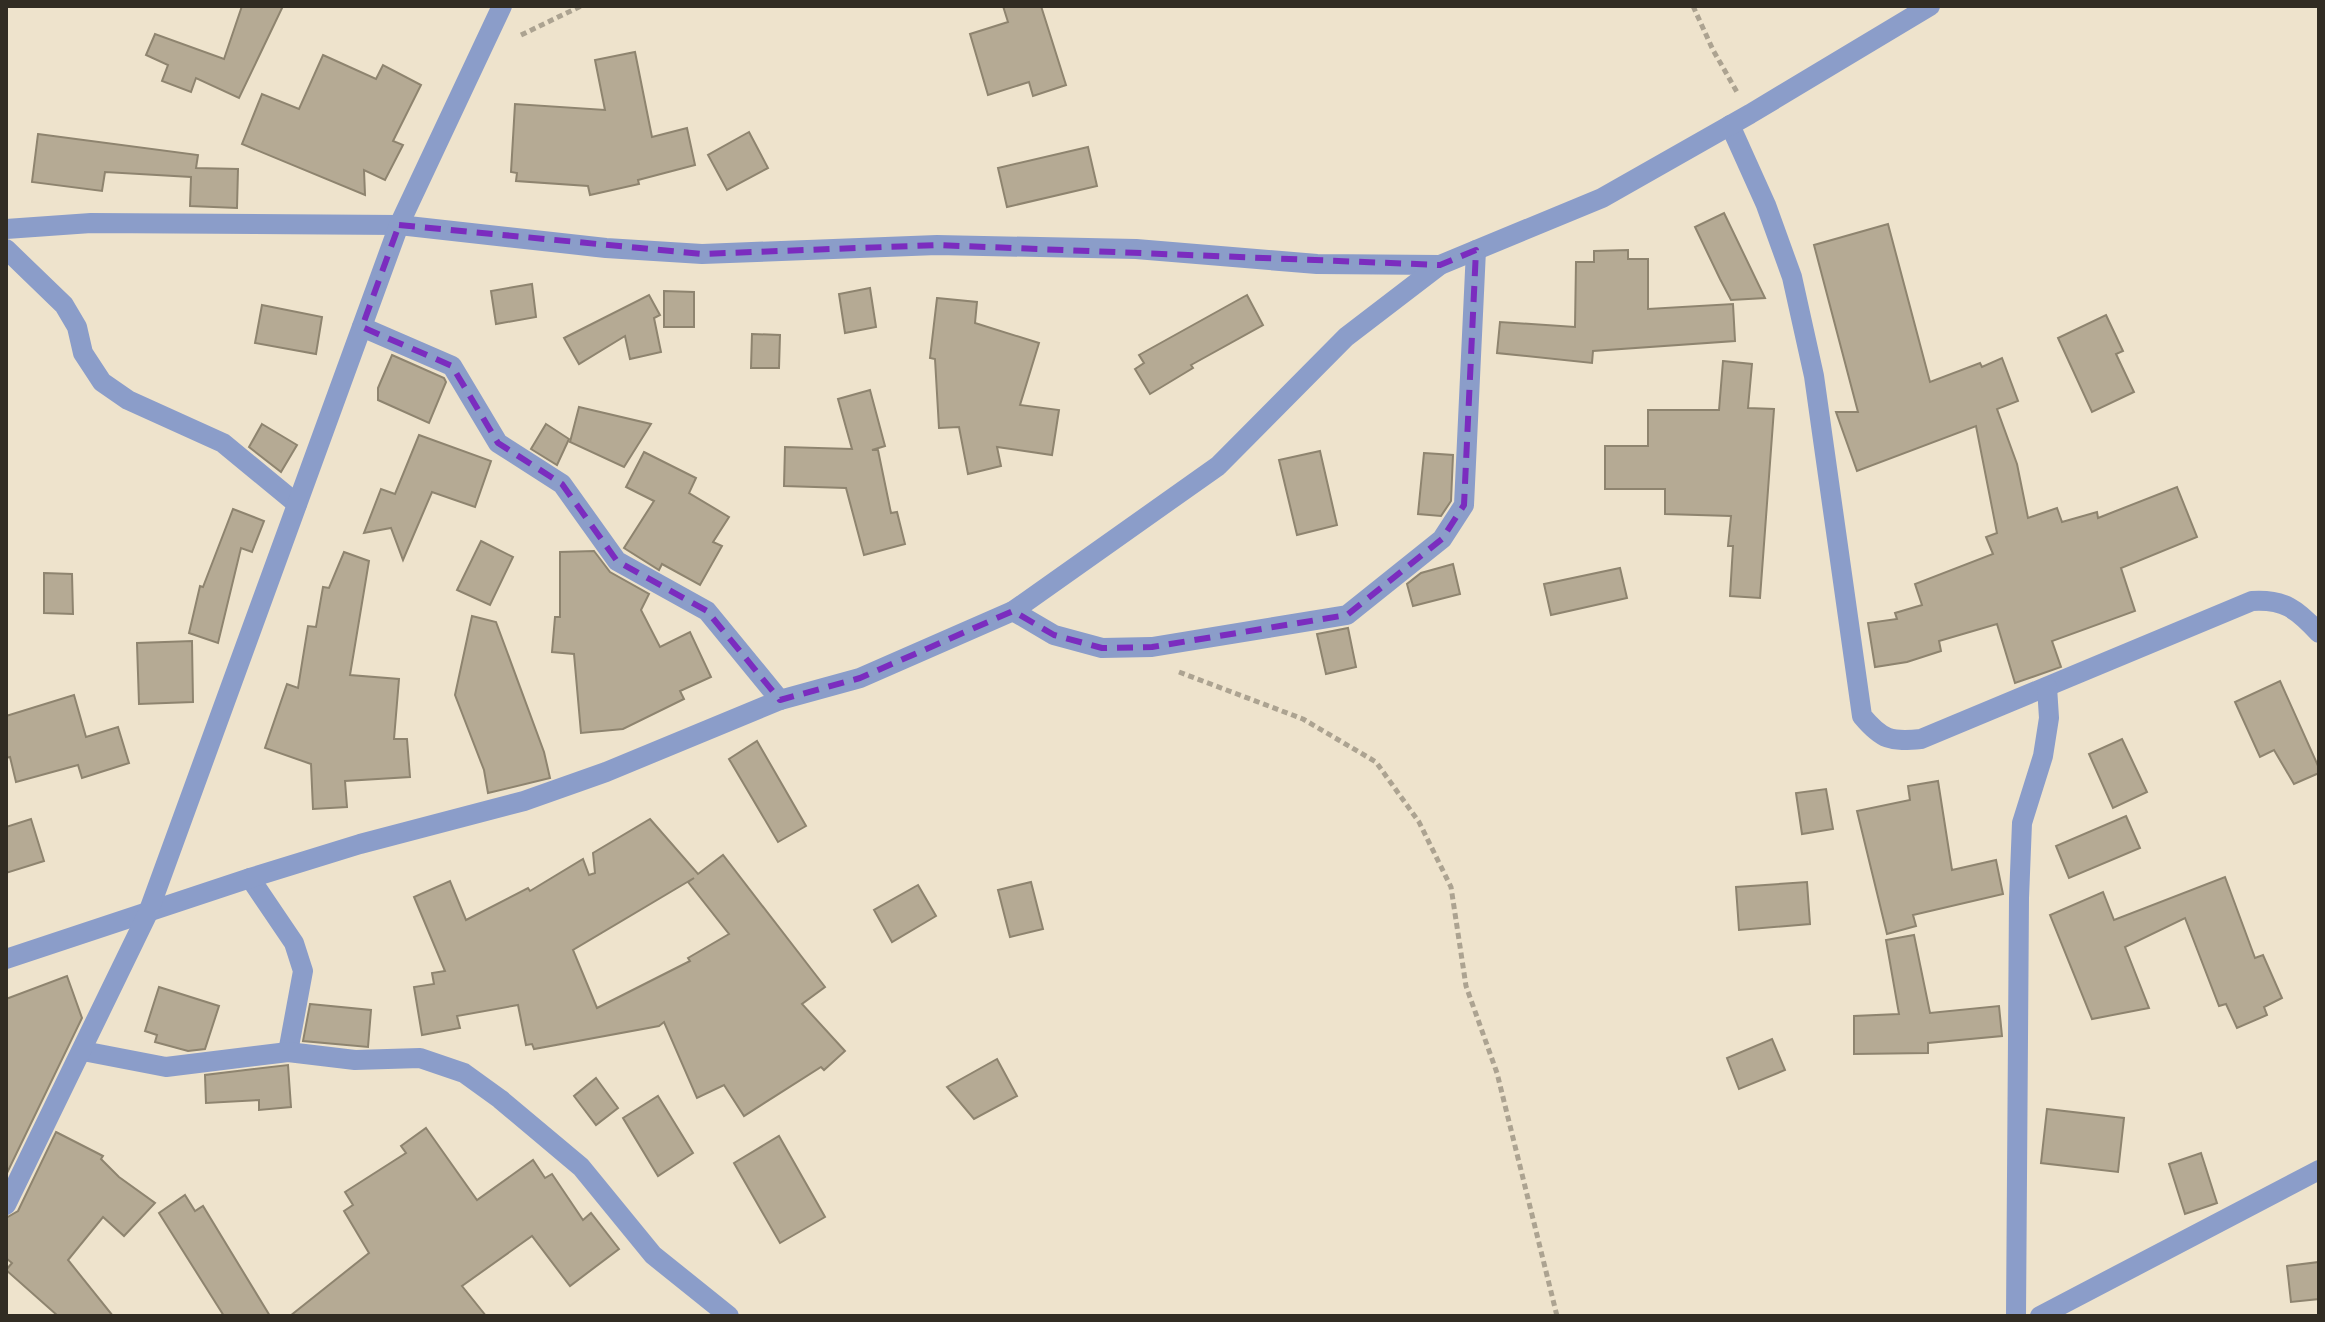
<svg xmlns="http://www.w3.org/2000/svg" width="2325" height="1322" viewBox="0 0 2325 1322" font-family="Barlow,sans-serif">
<rect width="100%" height="100%" fill="#eee3cc"/>
<g fill="#b5aa94" stroke="#8e846f" stroke-width="2" fill-rule="evenodd">
<path d="M242,6H283L239,98L196,78L191,92L162,81L168,65L146,55L155,34L224,59Z"/>
<path d="M1003,6H1041L1066,85L1033,96L1029,82L988,95L970,34L1008,22Z"/>
<path d="M635,52L652,137L687,128L695,165L638,180L639,184L590,195L588,186L516,181L517,173L511,172L515,104L605,110L595,60Z"/>
<path d="M323,55L376,79L383,65L421,85L393,141L403,145L385,180L364,170L365,195L242,144L262,94L299,109Z"/>
<path d="M749,132L768,168L727,190L708,155Z"/>
<path d="M38,134L198,155L196,168L238,169L237,208L190,206L191,177L105,172L102,191L32,182Z"/>
<path d="M1088,147L1097,186L1007,207L998,168Z"/>
<path d="M1724,213L1765,298L1731,300L1720,279L1695,227Z"/>
<path d="M1888,224L1930,382L1980,363L1982,367L2002,358L2018,401L1997,409L2017,464L2028,518L2057,508L2062,522L2097,512L2098,518L2177,487L2197,537L2121,568L2135,611L2052,641L2061,667L2015,683L1997,624L1939,641L1941,651L1907,662L1875,667L1868,623L1897,619L1895,613L1922,605L1915,584L1993,554L1986,537L1997,533L1976,426L1857,471L1836,412H1858L1814,245Z"/>
<path d="M1628,250V259H1648V309L1733,304L1735,341L1593,351L1592,363L1497,353L1500,322L1575,327L1576,262H1594V251Z"/>
<path d="M532,284L536,317L496,324L491,291Z"/>
<path d="M870,288L876,327L845,333L839,294Z"/>
<path d="M664,291L694,292V327H664Z"/>
<path d="M649,295L660,315L654,318L661,352L630,359L625,336L579,364L564,338Z"/>
<path d="M1247,295L1263,325L1191,365L1193,368L1150,394L1135,369L1144,363L1139,355Z"/>
<path d="M937,298L977,302L975,323L1039,343L1020,405L1059,410L1052,455L997,447L1001,466L968,474L959,427L939,428L935,359L930,358Z"/>
<path d="M262,305L322,317L316,354L255,343Z"/>
<path d="M2106,315L2123,351L2116,354L2134,392L2092,412L2058,338Z"/>
<path d="M752,334L780,335L779,368H751Z"/>
<path d="M392,355L444,378L446,382L429,423L378,400V388Z"/>
<path d="M1723,361L1752,364L1748,408L1774,409L1760,598L1730,596L1733,546H1728L1731,516L1665,514V489H1605V446H1648V410H1719Z"/>
<path d="M870,390L885,446L872,450H878L891,513L897,512L905,544L864,555L846,488L784,486L785,447L852,449L838,399Z"/>
<path d="M579,407L651,424L624,467L570,442Z"/>
<path d="M262,424L297,445L281,472L249,447Z"/>
<path d="M546,424L569,439L557,465L531,449Z"/>
<path d="M419,435L491,461L475,507L432,492L403,560L391,528L364,533L381,489L395,494Z"/>
<path d="M1320,451L1337,525L1297,535L1279,460Z"/>
<path d="M644,452L696,478L689,493L729,517L713,542L722,546L700,585L662,564L659,570L624,548L654,501L626,487Z"/>
<path d="M1424,453L1453,455L1451,501L1441,516L1418,514Z"/>
<path d="M233,509L264,521L252,552L241,548L218,643L189,633L200,586L203,587Z"/>
<path d="M481,541L513,557L490,605L457,590Z"/>
<path d="M594,551L610,572L649,594L641,610L660,647L690,632L711,677L680,691L684,699L623,729L581,733L574,654L552,652L555,617H560V552Z"/>
<path d="M344,552L369,561L350,675L399,679L394,739H407L410,777L345,781L347,807L313,809L311,764L265,748L287,684L298,688L308,626L316,627L323,587L329,588Z"/>
<path d="M1453,564L1460,594L1413,606L1407,584L1421,573Z"/>
<path d="M1620,568L1627,598L1551,615L1544,584Z"/>
<path d="M44,573L72,574L73,614L44,613Z"/>
<path d="M472,616L496,622L544,752L550,778L488,793L484,770L455,695Z"/>
<path d="M1348,628L1356,667L1326,674L1317,634Z"/>
<path d="M192,641L193,702L139,704L137,643Z"/>
<path d="M2280,681L2319,768V773L2294,784L2274,750L2260,757L2235,702Z"/>
<path d="M74,695L86,737L118,727L129,763L82,778L78,765L16,782L10,757L6,758V716Z"/>
<path d="M2122,739L2147,792L2113,808L2089,754Z"/>
<path d="M757,741L806,826L778,842L729,759Z"/>
<path d="M1938,781L1952,870L1996,860L2003,894L1913,915L1916,926L1887,934L1857,811L1910,800L1908,786Z"/>
<path d="M1826,789L1833,829L1802,834L1796,793Z"/>
<path d="M2126,816L2140,848L2069,878L2056,846Z"/>
<path d="M31,819L44,861L6,873V827Z"/>
<path d="M650,819L698,874L723,855L825,987L802,1004L845,1051L824,1070L821,1067L744,1116L724,1085L697,1098L664,1022L659,1026L534,1049L532,1044L526,1045L518,1005L457,1016L460,1028L422,1035L414,987L434,984L432,973L445,971L414,897L450,881L466,920L528,888L530,891L583,859L589,875L595,873L593,853ZM694,878L688,882L729,934L688,958L690,961L597,1008L573,950Z"/>
<path d="M2225,877L2255,958L2263,955L2282,998L2264,1007L2267,1015L2237,1028L2226,1004L2219,1006L2185,918L2125,947L2149,1008L2092,1019L2050,915L2103,892L2114,920Z"/>
<path d="M1031,882L1043,929L1010,937L998,890Z"/>
<path d="M1807,882L1810,924L1739,930L1736,887Z"/>
<path d="M918,885L936,916L892,942L874,910Z"/>
<path d="M1914,935L1930,1013L1999,1006L2002,1036L1928,1043V1053L1854,1054V1016L1899,1014L1886,940Z"/>
<path d="M67,976L82,1018L6,1175V999Z"/>
<path d="M159,987L219,1006L205,1049L188,1051L155,1042L157,1035L145,1031Z"/>
<path d="M310,1004L371,1010L368,1047L303,1041Z"/>
<path d="M1772,1039L1785,1070L1739,1089L1727,1058Z"/>
<path d="M997,1059L1017,1096L974,1119L947,1087Z"/>
<path d="M288,1065L291,1107L259,1110V1100L206,1103L205,1075Z"/>
<path d="M596,1078L618,1108L596,1125L574,1096Z"/>
<path d="M658,1096L693,1153L658,1176L623,1118Z"/>
<path d="M2047,1109L2124,1118L2118,1172L2041,1163Z"/>
<path d="M426,1128L477,1200L533,1160L545,1178L552,1174L583,1220L591,1213L619,1249L570,1286L532,1236L462,1286L486,1316H290L369,1253L344,1211L353,1205L345,1192L406,1153L401,1146Z"/>
<path d="M56,1132L103,1156L101,1159L119,1177L155,1203L124,1236L103,1217L68,1260L113,1316H58L6,1270L12,1263L6,1258V1218L18,1211Z"/>
<path d="M779,1136L825,1217L780,1243L734,1163Z"/>
<path d="M2201,1153L2217,1203L2185,1214L2169,1164Z"/>
<path d="M185,1195L195,1211L203,1206L270,1316H224L159,1213Z"/>
<path d="M2319,1262V1299L2291,1302L2287,1266Z"/>
</g>
<g fill="none" stroke-linecap="round" stroke-linejoin="round">
<g stroke="#aca391" stroke-width="5" stroke-dasharray="6 4" stroke-linecap="butt">
<path d="M1693,6L1713,50L1737,92"/>
<path d="M521,35L581,6"/>
<path d="M1179,672L1303,719L1376,762L1419,822L1451,887L1466,986L1497,1073L1557,1316"/>
</g>
<g stroke="#8b9dc9" stroke-width="20">
<path d="M1730,125L1766,205L1792,277L1814,376L1862,716C1882,740 1891,742 1921,739L2252,601C2284,599 2297,609 2319,633"/>
<path d="M6,229L91,223L399,225L606,248L702,254L937,245L1136,249L1317,264L1440,265"/>
<path d="M6,249L64,305L77,327L83,353L102,382L128,400L223,443L297,504"/>
<path d="M362,327L452,366L498,443L562,484L617,561L707,611L780,700"/>
<path d="M1013,611L1054,635L1102,648L1152,647L1347,615L1442,539L1464,505L1476,250"/>
<path d="M250,878L294,943L303,971L288,1052"/>
<path d="M6,959L250,878L360,844L524,801L606,772L780,700L860,678L1013,611L1218,466L1346,337L1440,265L1602,198L1750,114L1930,6"/>
<path d="M83,1051L166,1067L288,1052L355,1060L420,1058L464,1073L500,1099L581,1167L653,1255L729,1316"/>
<path d="M6,1205L148,913L399,225L502,6"/>
<path d="M2016,1316L2019,898L2022,823L2043,756L2049,718L2047,687"/>
<path d="M2040,1316L2319,1170"/>
</g>
</g>
<path fill="none" stroke="#7b2cbf" stroke-width="6" stroke-dasharray="16 10" stroke-linejoin="round" d="M399,225L702,254L937,245L1440,265L1476,250L1464,505L1442,539L1347,615L1152,647L1102,648L1054,635L1013,611L860,678L780,700L707,611L617,561L562,484L498,443L452,366L362,327Z"/>
<rect width="2325" height="1322" fill="none" stroke="#312c23" stroke-width="16"/>
</svg>
